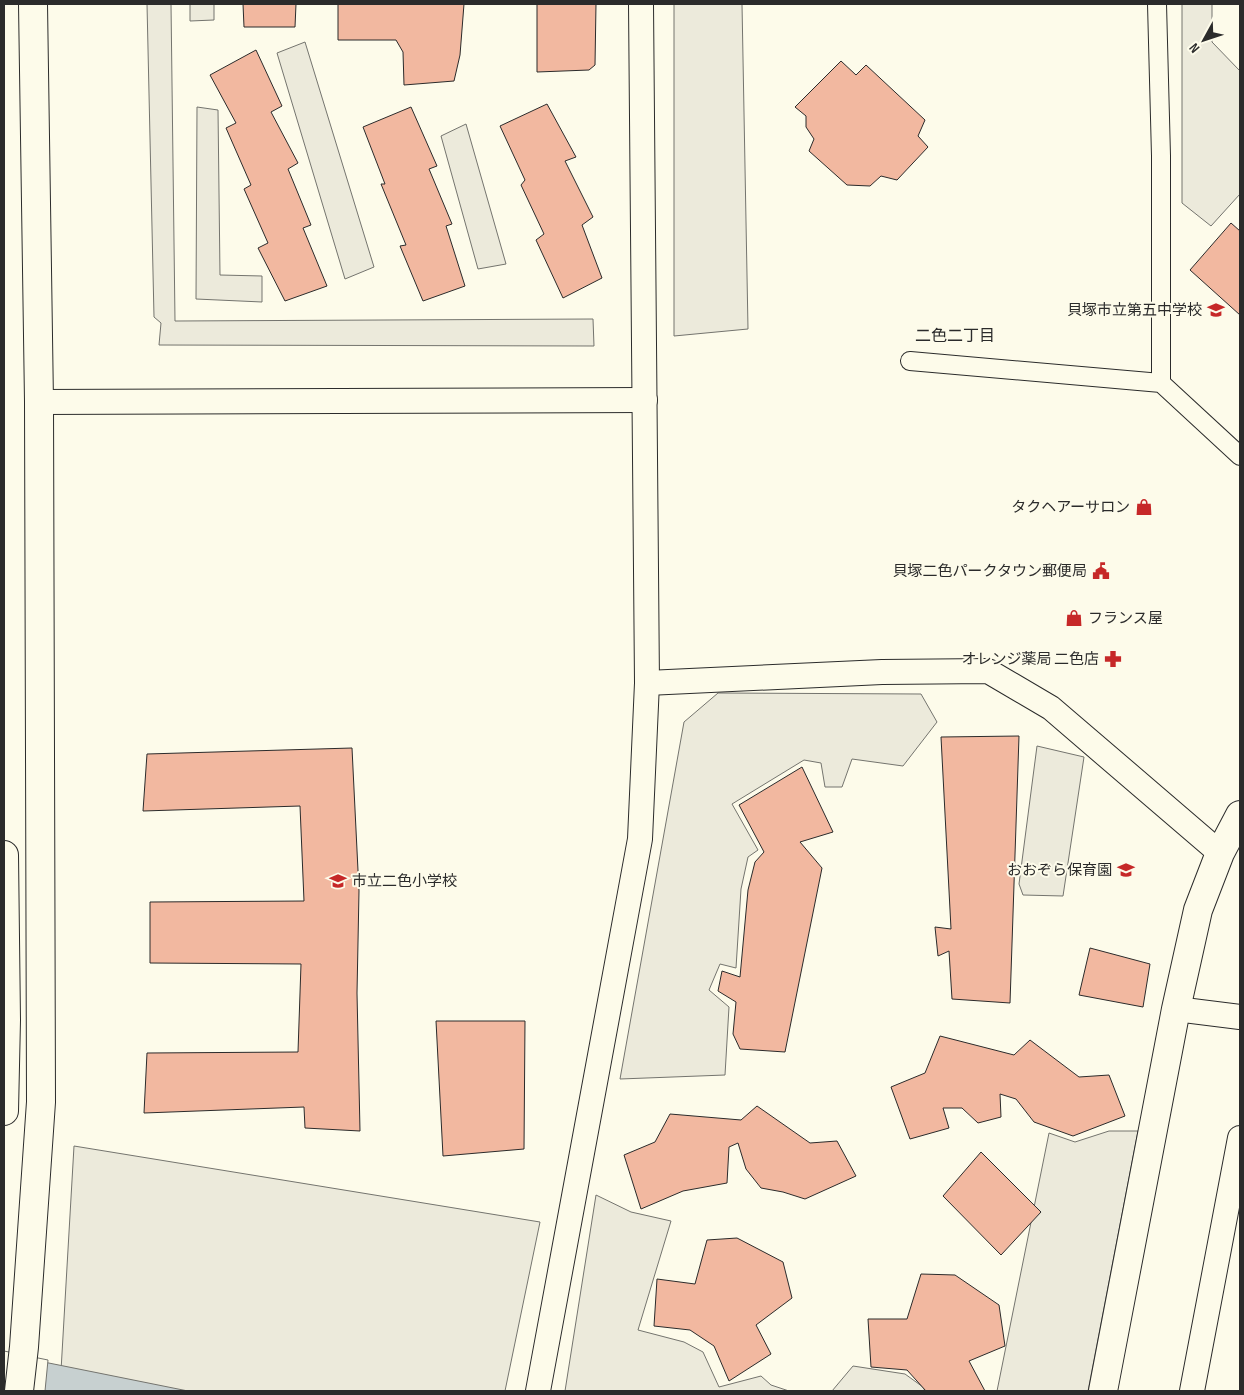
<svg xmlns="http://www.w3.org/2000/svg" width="1244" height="1395" viewBox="0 0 1244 1395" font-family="'Sofia Sans Condensed','Noto Sans JP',sans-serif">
<rect width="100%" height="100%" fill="#fdfbea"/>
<g fill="#eceadb" stroke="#74746e">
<path d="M147,4H171L175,321L593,319L594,346L159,345L161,323L154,317Z"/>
<path d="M190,4H214V20L190,21Z"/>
<path d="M674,4H742L748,329L674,336Z"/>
<path d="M1182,4H1212V42L1240,71V194L1211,226L1182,203Z"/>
<path d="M305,42L374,267L345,279L277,53Z"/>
<path d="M197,107L218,110L220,275L262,276V302L196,299Z"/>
<path d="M466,124L506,264L478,269L441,136Z"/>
<path d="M718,693L921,694L937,722L903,766L852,759L842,787H825L821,763L804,760L732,804L758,850L748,857L741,889L736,968L720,964L709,990L729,1007L725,1075L620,1079L684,722Z"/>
<path d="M1037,746L1084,757L1063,896L1023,895L1019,884Z"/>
<path d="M1109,1131H1138L1088,1391H997L1049,1133L1075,1142Z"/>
<path d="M74,1146L540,1222L505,1391H77L60,1388Z"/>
<path d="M596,1195L631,1212L671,1221L638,1330L684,1342L703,1352L719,1387L761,1376L771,1385L789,1391H805H565Z"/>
<path d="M853,1366L905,1374L923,1387L925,1391H832Z"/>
</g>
<path fill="#c7d0d0" stroke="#74746e" d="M4,1354L188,1391H4Z"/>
<path fill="#fdfbea" stroke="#74746e" d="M4,1351L48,1360L45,1391H4Z"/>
<g fill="#f2b8a0" stroke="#2b2b2b">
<path d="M243,4H296L295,27H244Z"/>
<path d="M338,4H464L460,55L454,81L404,85L403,52L396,40H338Z"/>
<path d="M537,4H596L595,65L589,70L537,72Z"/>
<path d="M256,50L282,106L271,112L298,163L288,169L311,225L303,228L327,286L285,301L258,248L268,243L244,189L251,185L226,128L236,123L210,75Z"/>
<path d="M841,61L856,75L866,65L925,120L918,136L928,147L897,180L881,176L870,186L847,185L809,151L814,139L806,127V116L795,107Z"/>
<path d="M547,104L576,157L565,161L593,217L582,225L602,278L563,298L536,240L544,234L521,185L525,180L500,126Z"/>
<path d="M411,107L437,166L429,169L452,224L446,226L465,286L423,301L400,246L406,245L381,184H385L363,127Z"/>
<path d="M1231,223L1240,231V315L1190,270Z"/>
<path d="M1019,736L1010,1003L952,999L949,951L938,956L935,927L951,929L941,737Z"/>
<path d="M352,748L359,891L357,993L360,1131L305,1128L304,1107L144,1113L147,1053L298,1052L301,964L150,963V902L304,901L300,806L143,811L147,754Z"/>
<path d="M802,767L833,832L800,842L822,868L785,1052L740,1049L733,1034L736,1002L718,991L722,971L740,977L748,890L755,862L764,852L739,805Z"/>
<path d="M1090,948L1150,964L1143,1007L1079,995Z"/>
<path d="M436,1021H525L524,1149L443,1156Z"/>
<path d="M940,1036L1014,1055L1030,1040L1079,1077L1109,1075L1125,1116L1073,1136L1034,1122L1016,1099L1000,1094L1001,1117L978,1123L962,1108H943L949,1128L910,1139L891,1087L925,1073Z"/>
<path d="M757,1106L810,1143L837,1141L856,1176L805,1199L783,1192L761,1188L746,1169L738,1143L729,1147L727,1183L683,1191L641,1209L624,1155L655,1142L670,1114L741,1120Z"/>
<path d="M981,1152L1041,1212L1001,1255L943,1196Z"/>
<path d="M737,1238L783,1262L792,1298L756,1325L771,1354L729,1381L714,1346L690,1330L654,1326L657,1279L695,1284L707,1240Z"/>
<path d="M921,1274L955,1275L999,1305L1005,1346L969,1361L985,1391H926L907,1370L871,1367L868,1319H907Z"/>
</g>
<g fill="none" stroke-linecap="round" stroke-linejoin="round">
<g stroke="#2b2b2b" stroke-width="20">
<g id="pedestrian">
<path d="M1157,4L1161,156V383"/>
<path d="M910,361L1161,383L1240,456"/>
</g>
</g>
<g stroke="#2b2b2b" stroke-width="26">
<g id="minor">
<path d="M39,402L645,400"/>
<path d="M647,683L882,672L988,671L1051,708L1220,853"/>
<path d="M1176,1009L1240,1017"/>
<path d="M538,1391L640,839L647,683L641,4"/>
<path d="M1192,1391L1240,1138"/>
</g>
</g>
<g stroke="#2b2b2b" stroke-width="30">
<g id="tertiary">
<path d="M4,855L6,1020L4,1111"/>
<path d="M19,1391L24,1347L41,1102L39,402L33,4"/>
<path d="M1103,1391L1176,1009L1198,910L1220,853L1240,815"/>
</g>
</g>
<use href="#pedestrian" stroke="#fdfbea" stroke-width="18"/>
<use href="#minor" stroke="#fdfbea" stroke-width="24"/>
<use href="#tertiary" stroke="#fdfbea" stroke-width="28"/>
</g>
<defs>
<g id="school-bare" transform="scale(1.35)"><path d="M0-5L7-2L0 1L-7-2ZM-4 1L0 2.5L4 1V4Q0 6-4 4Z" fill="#c62828" stroke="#fdfbea" stroke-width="2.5" paint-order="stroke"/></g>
<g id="shop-bare" transform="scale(1.35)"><path d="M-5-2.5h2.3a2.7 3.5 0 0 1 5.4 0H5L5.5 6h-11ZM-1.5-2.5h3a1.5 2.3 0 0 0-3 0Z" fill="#c62828" stroke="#fdfbea" stroke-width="2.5" paint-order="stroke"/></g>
<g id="civic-bare" transform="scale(1.35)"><path d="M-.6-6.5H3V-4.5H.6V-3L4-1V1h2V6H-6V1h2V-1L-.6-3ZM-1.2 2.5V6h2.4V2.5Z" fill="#c62828" stroke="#fdfbea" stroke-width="2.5" paint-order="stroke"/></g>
<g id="pharmacy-bare" transform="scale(1.35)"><path d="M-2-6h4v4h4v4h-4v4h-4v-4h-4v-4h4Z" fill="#c62828" stroke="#fdfbea" stroke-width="2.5" paint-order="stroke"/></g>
</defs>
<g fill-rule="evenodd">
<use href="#school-bare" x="1216" y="310"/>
<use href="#shop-bare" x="1144" y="507"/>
<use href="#civic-bare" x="1101" y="571"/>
<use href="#shop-bare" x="1074" y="618"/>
<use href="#pharmacy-bare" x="1113" y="659"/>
<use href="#school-bare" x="1126" y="870"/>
<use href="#school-bare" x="338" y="881"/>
</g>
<g text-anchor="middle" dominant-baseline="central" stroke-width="4" stroke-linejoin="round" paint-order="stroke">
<g font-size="15" fill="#2b2b2b" stroke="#fdfbea" text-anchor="end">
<text x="1202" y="310">貝塚市立第五中学校</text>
<text x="1130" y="507">タクヘアーサロン</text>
<text x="1087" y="571">貝塚二色パークタウン郵便局</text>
<text x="1088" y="618" text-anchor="start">フランス屋</text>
<text x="1099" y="659">オレンジ薬局 二色店</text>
<text x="1112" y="870">おおぞら保育園</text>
<text x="352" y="881" text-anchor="start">市立二色小学校</text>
</g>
<g font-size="16" fill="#2b2b2b" stroke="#fdfbea">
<text x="955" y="336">二色二丁目</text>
</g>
</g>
<rect width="1244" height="1395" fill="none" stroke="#2b2b2b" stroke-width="10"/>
<g transform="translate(1204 40) rotate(230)" stroke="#fdfbea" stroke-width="4" paint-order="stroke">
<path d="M0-4L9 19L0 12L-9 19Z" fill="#2b2b2b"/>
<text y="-8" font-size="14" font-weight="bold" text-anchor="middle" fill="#2b2b2b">N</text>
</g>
</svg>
